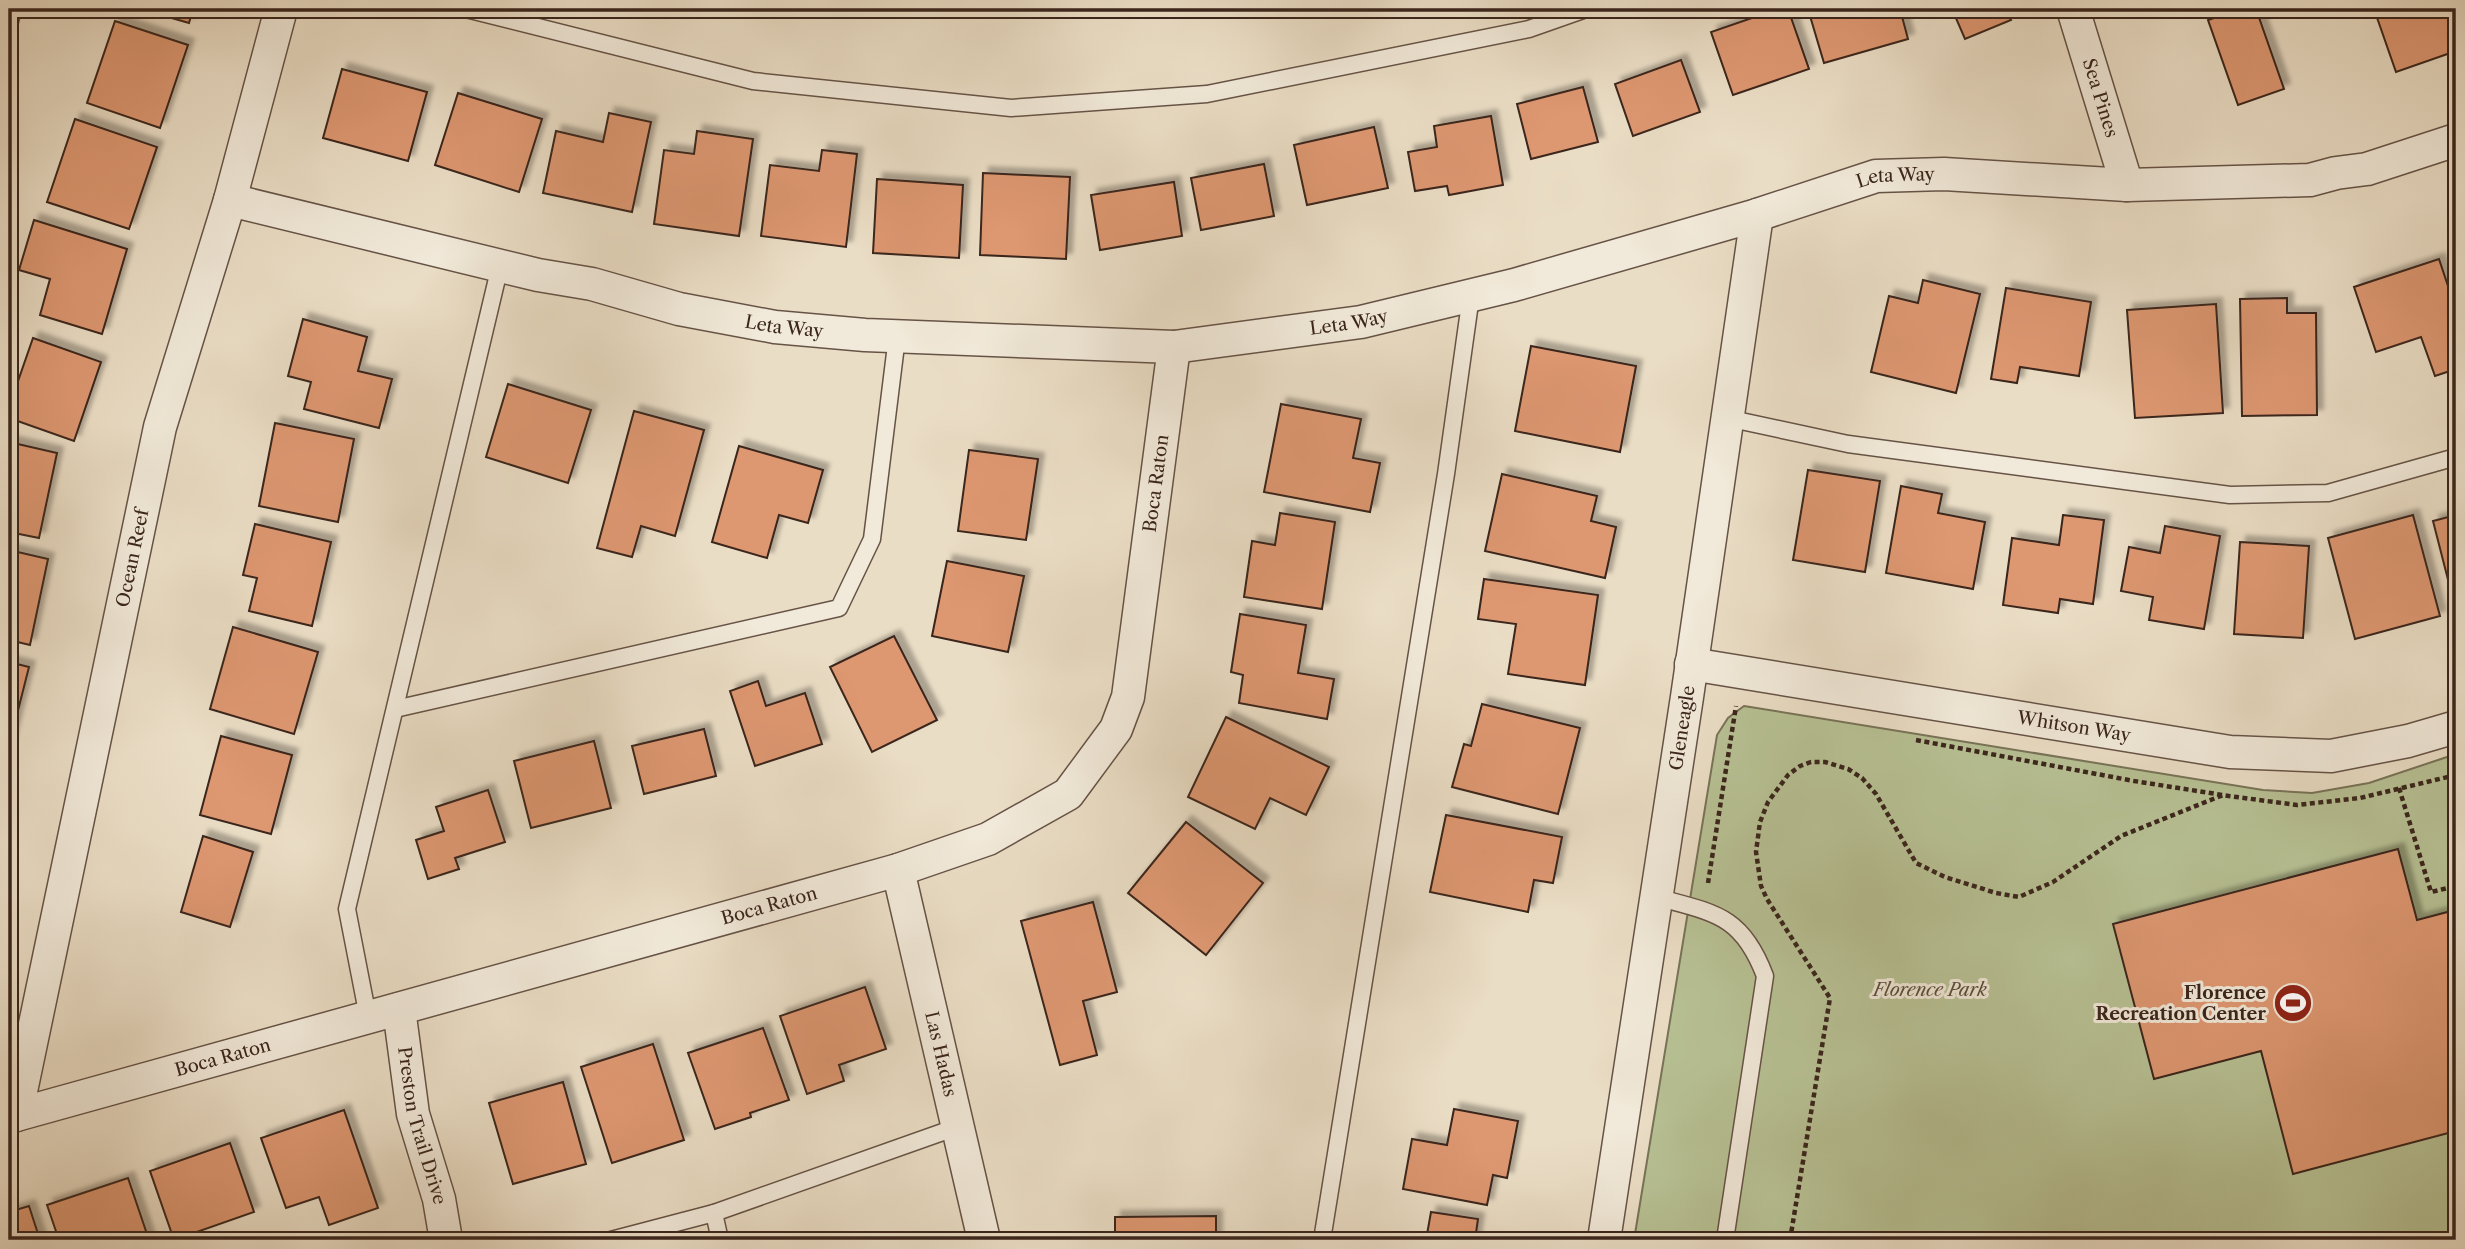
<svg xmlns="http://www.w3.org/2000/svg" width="2465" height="1249" viewBox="0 0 2465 1249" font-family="'Libre Caslon Text',serif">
<defs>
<filter id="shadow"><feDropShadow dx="6" dy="-6" stdDeviation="2" flood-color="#0004"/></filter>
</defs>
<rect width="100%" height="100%" fill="#eaddc5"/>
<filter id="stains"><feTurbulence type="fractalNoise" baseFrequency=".00286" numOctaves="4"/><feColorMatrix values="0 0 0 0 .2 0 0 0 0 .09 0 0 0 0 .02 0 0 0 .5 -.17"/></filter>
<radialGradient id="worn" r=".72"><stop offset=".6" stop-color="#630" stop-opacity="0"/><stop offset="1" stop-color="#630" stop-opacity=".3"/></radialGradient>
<path fill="#b7c194" stroke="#787358" stroke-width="2" d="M1744,706L2263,790L2312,793L2369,783L2456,754V1240H1634L1717,735L1728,718Z"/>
<g fill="#dd9771" stroke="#3a251c" stroke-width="2" filter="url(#shadow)">
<path d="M140,9H193L189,23Z"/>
<path d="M1084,9H1149V14L1084,15Z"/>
<path d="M1778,9H1788L1809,69L1733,95L1711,32Z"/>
<path d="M1833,9H1900L1908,39L1824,63L1810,16Z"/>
<path d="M1952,9H2006L2011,20L1965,39Z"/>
<path d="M2240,9H2256L2284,89L2238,105L2208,20Z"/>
<path d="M2374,9H2456V51L2396,72Z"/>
<path d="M115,21L188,45L160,128L87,103Z"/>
<path d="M1681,60L1700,112L1633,136L1615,84Z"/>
<path d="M342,69L427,92L408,161L323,138Z"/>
<path d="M1583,87L1598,142L1531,159L1517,104Z"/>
<path d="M458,93L542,119L519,192L435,165Z"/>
<path d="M609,113L651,122L632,212L543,193L556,131L603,142Z"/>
<path d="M1491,116L1503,185L1449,195L1447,186L1415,191L1408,152L1437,147L1434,126Z"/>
<path d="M75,119L157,147L129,229L47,202Z"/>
<path d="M1374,127L1388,188L1307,205L1294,145Z"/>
<path d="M697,131L753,139L739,236L654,224L664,150L694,154Z"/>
<path d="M822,150L857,154L846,247L761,236L770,165L819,171Z"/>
<path d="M1264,164L1274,216L1201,230L1191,178Z"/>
<path d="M983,173L1070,177L1066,259L980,255Z"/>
<path d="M877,179L963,185L959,258L873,253Z"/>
<path d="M1174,182L1182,236L1100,250L1091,195Z"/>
<path d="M34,220L127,249L102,334L40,315L50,279L19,270Z"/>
<path d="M2439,259L2456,310V369L2435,376L2421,337L2376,352L2354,287Z"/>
<path d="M1923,280L1980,294L1956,393L1871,372L1889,296L1918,303Z"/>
<path d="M2006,288L2091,302L2079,376L2020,367L2017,383L1991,379Z"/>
<path d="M2287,298V313H2316L2317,415L2242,416L2240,299Z"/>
<path d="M2216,304L2223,413L2135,418L2127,310Z"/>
<path d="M303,319L367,337L358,371L392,379L379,428L304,409L311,382L288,376Z"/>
<path d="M33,338L101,362L74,441L9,418V407Z"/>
<path d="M1531,346L1636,366L1620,452L1515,431Z"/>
<path d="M508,384L591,410L568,483L486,457Z"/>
<path d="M1281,404L1361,419L1353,458L1380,463L1370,512L1264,492Z"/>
<path d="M634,411L704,430L675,536L641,526L632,557L597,548Z"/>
<path d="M275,423L354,439L338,522L259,506Z"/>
<path d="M9,442L57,453L39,538L9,532Z"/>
<path d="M739,446L823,470L808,523L779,515L767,558L712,542Z"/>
<path d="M969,450L1038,459L1026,540L958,531Z"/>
<path d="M1808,470L1880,481L1865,572L1793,560Z"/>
<path d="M1502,474L1597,496L1591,521L1616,527L1605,578L1485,551Z"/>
<path d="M1901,486L1942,494L1938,513L1985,522L1973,589L1886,573Z"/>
<path d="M1280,513L1335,522L1322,609L1244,597L1252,541L1275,545Z"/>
<path d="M2063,515L2104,520L2093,604L2060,599L2058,613L2003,605L2012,538L2059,545Z"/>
<path d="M2413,515L2440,616L2355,639L2328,538Z"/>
<path d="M2456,515V611L2433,521Z"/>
<path d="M255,524L331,542L312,626L249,611L257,578L243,575Z"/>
<path d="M2165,526L2220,536L2204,629L2149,620L2153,597L2121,591L2129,547L2160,553Z"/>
<path d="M2240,542L2309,546L2303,638L2234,634Z"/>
<path d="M9,550L48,559L30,645L9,640Z"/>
<path d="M947,561L1024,576L1008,652L932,636Z"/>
<path d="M1484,579L1598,595L1585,685L1508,674L1516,624L1478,619Z"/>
<path d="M1240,614L1306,625L1298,673L1334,679L1327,719L1239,703L1243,675L1231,672Z"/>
<path d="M233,627L318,652L294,734L210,709Z"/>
<path d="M894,636L937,720L872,752L830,667Z"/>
<path d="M9,662L29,667L9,746Z"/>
<path d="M758,681L766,706L805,693L822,744L755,766L730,691Z"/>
<path d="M1482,704L1580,728L1558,814L1452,787L1464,744L1471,746Z"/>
<path d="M1226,717L1329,767L1306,815L1270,798L1255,829L1188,797Z"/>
<path d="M704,729L716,776L644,794L632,746Z"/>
<path d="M221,736L292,755L271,834L200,815Z"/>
<path d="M594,741L611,808L531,828L514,761Z"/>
<path d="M488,790L505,842L455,858L459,869L428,879L416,840L444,831L436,807Z"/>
<path d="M1446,815L1562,837L1553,883L1534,880L1528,912L1430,892Z"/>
<path d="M1186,822L1263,883L1206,955L1128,893Z"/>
<path d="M203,836L253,852L230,927L181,912Z"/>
<path d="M2398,849L2417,920L2455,910L2456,914V986L2448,988L2456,1018V1131L2293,1174L2261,1051L2154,1079L2113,924Z"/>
<path d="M1093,902L1117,992L1083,1001L1097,1055L1060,1065L1021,921Z"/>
<path d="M865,987L886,1049L839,1065L844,1081L807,1094L780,1016Z"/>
<path d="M763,1028L789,1100L750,1113L751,1117L715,1129L688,1053Z"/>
<path d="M653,1044L684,1140L612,1163L581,1067Z"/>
<path d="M563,1082L586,1164L513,1184L489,1103Z"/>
<path d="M1454,1109L1518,1121L1507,1178L1493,1175L1487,1205L1403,1189L1412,1139L1447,1145Z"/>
<path d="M344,1110L378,1208L329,1225L319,1197L286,1208L261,1138Z"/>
<path d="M230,1143L254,1212L174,1240L150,1171Z"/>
<path d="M128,1178L149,1240H59L47,1205Z"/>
<path d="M29,1206L40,1240H9V1212Z"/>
<path d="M1431,1212L1478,1219L1475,1240H1426Z"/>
<path d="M1216,1216V1240H1115V1217Z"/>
</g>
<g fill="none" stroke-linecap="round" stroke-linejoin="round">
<g stroke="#665346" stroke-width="19">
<g id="lane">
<path d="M466,9L753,81L1011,108L1207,94L1529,29L1586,9"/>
<path d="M9,25L13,9"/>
<path d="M1727,418L1848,444L2230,495L2328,493L2456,457"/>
<path d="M395,709L839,608L872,539L897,337"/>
<path d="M1656,897C1715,913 1742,915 1765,976L1725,1240"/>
<path d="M368,1017L347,909L500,266"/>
<path d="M714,1213L957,1127"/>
<path d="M611,1240L714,1213L720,1240"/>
<path d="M1322,1240L1446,474L1471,296"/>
</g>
</g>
<g stroke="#665346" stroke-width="35">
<g id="street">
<path id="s1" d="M2073,9L2127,185"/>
<path id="s2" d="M230,200L538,275L592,284L679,309L775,327L865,335L1174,347L1361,322L1514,285L1757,215L1876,176L1944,174L2127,185L2310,180L2336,173L2367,169L2456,140"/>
<path id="s3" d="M1691,664L2230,752L2331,756L2408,741L2456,727"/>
<path id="s4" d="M898,870L984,1240"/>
<path id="s5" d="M399,1009L413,1114L439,1199L446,1240"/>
<path id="s6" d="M16,1115L160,427L230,200L281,9"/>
<path id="s7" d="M9,1117L898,870L988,839L1068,794L1116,729L1128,697L1174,347"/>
<path id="s8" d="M1604,1240L1687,697L1757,215"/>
</g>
</g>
<g stroke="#3a251c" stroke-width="4.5" stroke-dasharray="5 3.5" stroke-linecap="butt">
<path d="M1916,740L2134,781L2229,796L2297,805L2360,798L2456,775"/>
<path d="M2399,788L2431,892L2456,886"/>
<path d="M1708,883L1736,706"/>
<path d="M1790,1240L1830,998L1767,899L1761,886L1756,852L1760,822L1768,802L1788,775L1800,766L1811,762H1825L1848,769L1862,778L1876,794L1916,863L1945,877L1996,893L2019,897L2053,882L2121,836L2223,795"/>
</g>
<use href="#lane" stroke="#f1e9d9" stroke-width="16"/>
<use href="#street" stroke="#f1e9d9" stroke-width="32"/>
</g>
<defs>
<g id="stadium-disc" transform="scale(2.0125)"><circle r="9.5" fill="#8f2418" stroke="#f1e9d9"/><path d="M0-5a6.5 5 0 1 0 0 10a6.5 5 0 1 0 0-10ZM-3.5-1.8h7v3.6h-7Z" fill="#fff"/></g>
</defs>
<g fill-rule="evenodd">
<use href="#stadium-disc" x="2293" y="1003"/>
</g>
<g text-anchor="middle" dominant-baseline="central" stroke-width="6" stroke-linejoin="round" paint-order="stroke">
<g font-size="18" fill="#3a251c" stroke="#f1e9d9">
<text stroke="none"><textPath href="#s1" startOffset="93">Sea Pines</textPath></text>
<text stroke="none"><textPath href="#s2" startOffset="1703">Leta Way</textPath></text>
<text stroke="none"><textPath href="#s2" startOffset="1136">Leta Way</textPath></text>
<text stroke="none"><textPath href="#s2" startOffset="569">Leta Way</textPath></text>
<text stroke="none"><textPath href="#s7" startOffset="1440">Boca Raton</textPath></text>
<text stroke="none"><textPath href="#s6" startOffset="569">Ocean Reef</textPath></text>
<text stroke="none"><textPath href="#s3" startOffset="388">Whitson Way</textPath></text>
<text stroke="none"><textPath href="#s8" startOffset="518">Gleneagle</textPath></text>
<text stroke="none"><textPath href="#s7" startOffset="789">Boca Raton</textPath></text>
<text stroke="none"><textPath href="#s4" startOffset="189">Las Hadas</textPath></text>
<text stroke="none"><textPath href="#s7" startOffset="222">Boca Raton</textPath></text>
<text stroke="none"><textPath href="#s5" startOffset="119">Preston Trail Drive</textPath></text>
</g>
<g font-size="18" font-style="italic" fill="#594c3a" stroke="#f1e9d9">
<text x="1930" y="990">Florence Park</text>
</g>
<g font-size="18" font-weight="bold" fill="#3a251c" stroke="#f1e9d9" text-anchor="end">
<text x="2266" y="993">Florence<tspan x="2266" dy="21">Recreation Center</tspan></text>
</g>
</g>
<rect width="2465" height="1249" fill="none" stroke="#eaddc5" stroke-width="35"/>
<rect x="10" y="10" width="2444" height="1228" fill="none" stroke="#3a251c" stroke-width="3.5"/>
<rect x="18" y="18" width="2430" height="1214" fill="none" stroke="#3a251c" stroke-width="2"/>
<rect width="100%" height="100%" filter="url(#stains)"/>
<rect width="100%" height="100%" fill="url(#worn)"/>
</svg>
